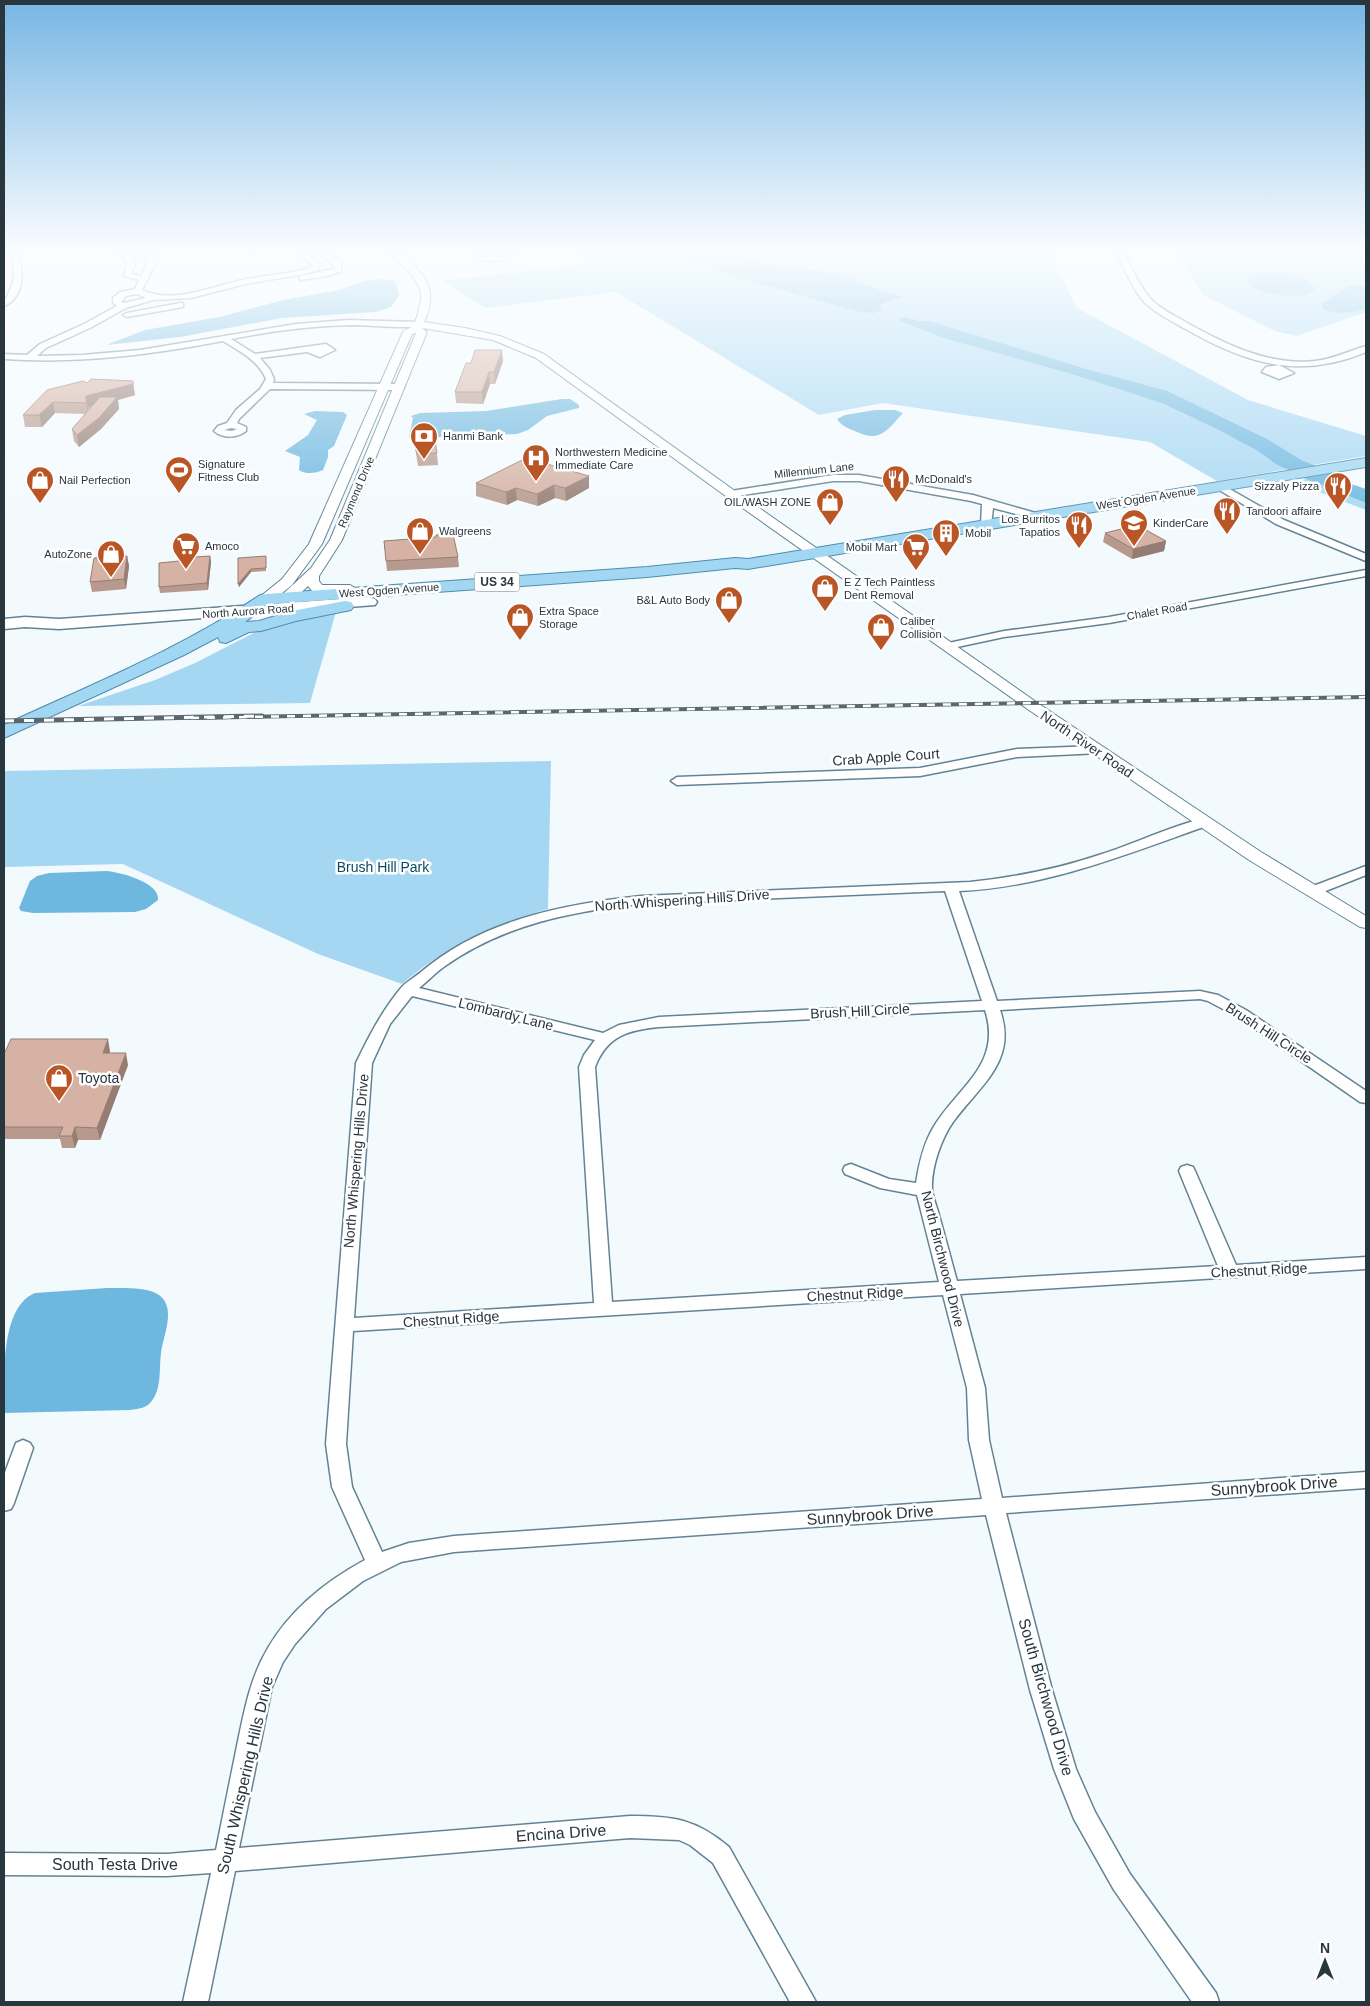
<svg xmlns="http://www.w3.org/2000/svg" width="1370" height="2006" viewBox="0 0 1370 2006" font-family="Helvetica,sans-serif">
<rect width="100%" height="100%" fill="#f3fafe"/>
<g fill="#a6d7f2">
<path d="M574,253H1049L1077,308L1248,400L1366,436V456L1217,481L1150,442L883,403L819,415L616,292L485,308L443,281L592,263Z"/>
<path d="M1177,253H1366V312L1297,336L1275,331L1203,295Z"/>
<path d="M1306,479L1366,503V510L1293,482Z"/>
<path d="M336,612L310,703L78,706L155,680L195,663L265,627Z"/>
<path d="M551,761L548,909C490,925 449,944 402,984L318,954L123,864L4,867V771Z"/>
</g>
<g fill="#6eb8df">
<path d="M672,253H735L770,265L841,274L876,289L902,297L879,305L882,310L874,313L861,312C797,295 734,278 672,253Z"/>
<path d="M1260,273C1276,272 1306,273 1315,289C1303,303 1262,295 1249,284L1248,279L1253,275Z"/>
<path d="M379,279L393,280L396,283L399,296L391,307L376,312L282,318L180,337L106,345L145,330L219,317L283,300L340,290L364,281Z"/>
<path d="M1348,286H1366V309C1353,313 1336,315 1323,309L1322,304Z"/>
<path d="M904,317L919,321H929L1086,369L1167,391L1267,439L1301,460L1326,470L1348,483L1366,489V503L1306,479L1276,464L1258,451L1217,429L1162,403L1072,374L944,338L898,320Z"/>
<path d="M562,399H570L579,405V408L547,416L528,430L517,434L418,438L409,437L413,418L411,416L420,413L486,411Z"/>
<path d="M875,410H895L903,413C888,429 881,443 857,432C850,429 841,426 837,419L845,415Z"/>
<path d="M315,411L343,412L347,415L334,446L328,450V457L323,470C316,473 306,475 299,470L300,457L285,451L308,435L317,420L304,414Z"/>
<path d="M106,871C119,872 160,882 158,900L146,909L135,912L33,913L21,911L19,908L30,881L37,876L49,873Z"/>
<path d="M107,1288C121,1288 149,1287 159,1295C177,1308 163,1336 161,1353C159,1368 162,1389 151,1402C146,1408 138,1409 130,1410L4,1413C4,1378 0,1307 35,1293Z"/>
</g>
<g fill="none" stroke-linecap="round" stroke-linejoin="round">
<g stroke="#638395" stroke-width="3">
<g id="minor">
<path d="M9,253H17C25,270 24,298 4,306C4,300 6,298 9,292C16,279 15,266 9,253Z"/>
<path d="M121,253H129L135,263L132,274L141,276L147,264L143,253H151L155,264L142,290C175,305 214,285 247,279C269,275 291,274 312,267V265L298,253H306L320,264L318,270L304,274L245,284L191,298L153,300L126,308L90,328L46,348L37,356L82,355L140,350L296,324L348,320L418,322L422,324L421,326C403,329 371,325 351,325C310,326 271,331 231,339L255,354L326,344L335,350L320,357L307,352L260,358L270,370L274,379L273,383L400,384L404,387L400,390L270,389L239,419L237,423L246,427V431C237,438 223,439 214,431L218,426L227,423L236,410L260,389L266,379C258,360 239,351 223,341C150,355 78,364 4,359V354L27,355L40,344L84,324L117,306L113,303V298L120,292L135,289L139,280L124,276L127,263ZM137,294L146,298L124,303L121,302L126,296ZM231,428L237,429L232,431L224,430Z"/>
<path d="M319,253H327L341,262V272L327,276L300,280V276L334,269V265Z"/>
<path d="M479,253H488L484,256L494,257L501,255L500,253H509L511,255C501,263 490,262 478,259L476,255Z"/>
<path d="M1116,253H1124C1132,268 1139,286 1151,299C1161,310 1176,316 1189,324C1227,345 1270,366 1315,361C1334,359 1348,351 1366,346V352C1301,379 1250,365 1191,332C1175,323 1158,315 1145,303C1132,289 1125,269 1116,253Z"/>
<path d="M180,303H183V307L127,317L123,315L127,313Z"/>
<path d="M1279,365L1294,373L1279,379L1262,372L1266,367Z"/>
<path d="M833,475H859L973,495L1039,514L1040,516L1035,519L993,508L991,525L986,528L981,525L982,504L971,501L859,481H833L731,497L726,494L731,491Z"/>
<path d="M1219,483L1284,520L1366,554V561L1276,524L1216,488L1214,486Z"/>
<path d="M1366,570V576L1109,623L1004,637L948,649L942,646L944,644L1004,631L1109,617Z"/>
<path d="M1096,746L1102,750L1100,753L1017,757L920,776L677,785L671,781L677,777L920,768L1017,749Z"/>
<path d="M1204,818L1211,822L1209,825C1127,854 1047,887 959,891L997,1001L1200,991L1218,995L1246,1010L1366,1091V1103L1360,1102L1236,1016L1208,1001L1200,999L1000,1010C1018,1061 980,1085 953,1122C941,1139 931,1168 932,1190C933,1198 937,1207 939,1215C945,1237 951,1259 957,1281L1218,1266L1179,1171L1181,1167L1187,1165L1193,1167L1195,1171L1236,1265L1366,1257V1269L960,1294L985,1388L989,1440L1002,1498L1366,1472V1488L1006,1513L1052,1690L1076,1769L1095,1812L1130,1874L1216,1993L1219,2002H1192L1114,1890L1074,1819L1054,1769L1030,1690L986,1515L454,1552L401,1562L363,1581L326,1609L295,1644L283,1662L272,1687L239,1848L630,1816C673,1816 696,1819 729,1847L816,2002H790L713,1863L690,1845L679,1840L630,1838L235,1871L208,2002H183L211,1873L167,1876L4,1875V1853L167,1854L216,1850C223,1815 230,1780 237,1746C244,1712 250,1678 268,1648C290,1610 326,1581 365,1560L332,1487L326,1444L356,1063C369,1036 382,1011 401,988C405,983 415,977 421,972C482,920 564,904 641,896L970,882C1016,877 1058,869 1102,854C1136,843 1169,827 1204,818ZM945,891L982,1001L659,1017L619,1025L603,1033L419,988C428,981 436,972 445,966C503,925 572,911 641,904ZM412,996L595,1040L584,1055L579,1067L594,1303L354,1318L372,1063L390,1024ZM985,1010C1003,1065 957,1087 933,1128C923,1145 919,1164 916,1183L889,1179L851,1164L845,1166L843,1170L845,1174L880,1188L917,1195L939,1282L612,1302L595,1067C607,1036 628,1030 659,1027ZM943,1295L967,1388L969,1440L982,1499L454,1536L409,1543L382,1552L352,1487L346,1444L353,1331Z"/>
<path d="M1366,866V875L1318,894L1313,895L1306,891L1308,888Z"/>
<path d="M23,1440L30,1443L33,1448L14,1503L11,1509L4,1511V1475L16,1443Z"/>
</g>
</g>
<g stroke="#638395" stroke-width="2">
<path id="tertiary" d="M391,253H401C424,275 440,288 424,322L465,328L500,336L544,354L735,491L1039,704L1261,852L1366,916V928L1360,927L1249,860L1029,710L727,497L536,358L493,340L422,328L427,332L342,540L319,576V581L322,585H350L357,589L350,593H318L313,592L308,586L293,600H283L281,597L283,594L311,568L330,540L416,333L412,334L322,544L292,585L271,602H261L259,599L261,596L282,579L309,544L403,332C405,329 410,329 412,326C416,322 418,314 419,308C428,283 405,270 391,253Z"/>
</g>
<g stroke="#638395" stroke-width="3">
<path id="secondary" d="M369,597L375,599L377,602L375,605L59,629L25,627L4,629V619L25,617L59,619Z"/>
</g>
<g stroke="#4e8dad" stroke-width="2">
<path id="primary" d="M1366,458V467L748,569L735,568L647,577L270,604L245,622L259,621L292,611L345,601L351,602L354,606L351,610L296,621L261,631L249,632L226,643L220,642L218,637L184,655L4,738V725C90,685 181,649 260,595L266,594L647,567L735,558L748,559Z"/>
</g>
<use href="#minor" fill="#fff" fill-rule="evenodd"/>
<use href="#tertiary" fill="#fff" fill-rule="evenodd"/>
<use href="#secondary" fill="#fff" fill-rule="evenodd"/>
<use href="#primary" fill="#a1d7f2" fill-rule="evenodd"/>
<g stroke="#5a676e" stroke-width="4">
<path id="rail-far1" d="M191,718L1366,697"/>
</g>
<g stroke="#5a676e" stroke-width="5">
<path id="rail" d="M4,721L262,716"/>
</g>
<use href="#rail-far1" stroke="#fff" stroke-width="2.5" stroke-dasharray="8" stroke-linecap="butt"/>
<use href="#rail" stroke="#fff" stroke-width="3" stroke-dasharray="10" stroke-linecap="butt"/>
</g>
<g fill="#b7998d">
<path d="M503,361L495,384H490L483,404L456,403L455,392Z"/>
<path d="M87,383L135,395L118,400L119,409L101,429L79,447L74,441L72,429L85,414L55,413L42,427H25L23,415Z"/>
<path d="M414,441L437,453L438,465L418,466Z"/>
<path d="M589,476V488L566,501L555,498L538,506L517,500L507,505L476,496V483Z"/>
<path d="M1105,533L1166,541L1164,551L1132,559L1103,542Z"/>
<path d="M384,541L458,557L459,567L387,571Z"/>
<path d="M127,556L129,566L126,589L92,592L90,582Z"/>
<path d="M210,556L211,562L208,590L160,593L159,587L179,561Z"/>
<path d="M238,558L266,560V571L251,572L239,587Z"/>
<path d="M110,1051V1053L128,1065L100,1140H78L75,1148H62L60,1139H4V1052Z"/>
</g>
<g fill="#957d73">
<path d="M502,350L503,361L495,384L494,372Z"/>
<path d="M489,372L490,384L483,404L482,392Z"/>
<path d="M133,381L135,395L118,400L119,409L101,429L79,447L77,435L114,401L88,407V414L86,396Z"/>
<path d="M53,402L55,413L42,427L39,415Z"/>
<path d="M589,476V488L566,501L565,488Z"/>
<path d="M554,485L555,498L538,506L537,494Z"/>
<path d="M516,488L517,500L507,505L506,492Z"/>
<path d="M1166,541L1164,551L1132,559L1133,549Z"/>
<path d="M127,556L129,566L126,589L124,579Z"/>
<path d="M210,556L211,562L208,590L207,583Z"/>
<path d="M251,569V572L239,587L238,584Z"/>
<path d="M108,1039L110,1051L105,1065L103,1053Z"/>
<path d="M126,1053L128,1065L100,1140L97,1128Z"/>
<path d="M75,1127L78,1140L75,1148L72,1136Z"/>
</g>
<g fill="#d5b2a4" stroke="#957d73">
<path d="M475,350H502L494,372H489L482,392H455L466,363H471Z"/>
<path d="M91,379L133,381V384L86,396V403L53,402L39,415H23L47,390L83,381L87,383Z"/>
<path d="M100,397H117L99,418L77,435L72,429Z"/>
<path d="M435,440L437,453L417,454L414,441Z"/>
<path d="M526,458L589,476L565,488L554,485L537,494L516,488L506,492L476,483Z"/>
<path d="M1137,525L1166,541L1133,549L1105,533Z"/>
<path d="M453,534L458,557L386,561L384,541L436,537V535Z"/>
<path d="M127,556L124,579L90,582L94,558Z"/>
<path d="M210,556L207,583L159,587V563L179,561V558Z"/>
<path d="M266,556V568L251,569L238,584V558Z"/>
<path d="M11,1039H108L103,1053H126L97,1128L75,1127L72,1136H59L63,1127H4V1052H5Z"/>
</g>
<linearGradient id="sky" x2="0" y2="1"><stop stop-color="#77b6e4"/><stop offset="0.47" stop-color="#fafdff"/><stop offset="1" stop-color="#fafdff" stop-opacity="0"/></linearGradient>
<rect width="1370" height="534" fill="url(#sky)"/>
<defs>
<g id="bank-pin" transform="scale(1.4375)"><path d="M0 17L-7.5 6A9.5 9.5 0 1 1 7.5 6Z" fill="#ba5525" stroke="#fff"/><path d="M-6-4H6V4H-6ZM0-2.3a2.3 2.3 0 1 0 0 4.6a2.3 2.3 0 1 0 0-4.6Z" fill="#fff"/></g>
<g id="hospital-pin" transform="scale(1.4375)"><path d="M0 17L-7.5 6A9.5 9.5 0 1 1 7.5 6Z" fill="#ba5525" stroke="#fff"/><path d="M-5-5h3v3.5h4V-5h3V5h-3V1.5h-4V5h-3Z" fill="#fff"/></g>
<g id="stadium-pin" transform="scale(1.4375)"><path d="M0 17L-7.5 6A9.5 9.5 0 1 1 7.5 6Z" fill="#ba5525" stroke="#fff"/><path d="M0-5a6.5 5 0 1 0 0 10a6.5 5 0 1 0 0-10ZM-3.5-1.8h7v3.6h-7Z" fill="#fff"/></g>
<g id="restaurant-pin" transform="scale(1.4375)"><path d="M0 17L-7.5 6A9.5 9.5 0 1 1 7.5 6Z" fill="#ba5525" stroke="#fff"/><path d="M-5-6h1v4h1v-4h1v4h1v-4h1v5L-1.5 .5V6h-2V.5L-5-1ZM5-6V6H3V1.5H1.5Q1.5-4 5-6Z" fill="#fff"/></g>
<g id="shop-pin" transform="scale(1.4375)"><path d="M0 17L-7.5 6A9.5 9.5 0 1 1 7.5 6Z" fill="#ba5525" stroke="#fff"/><path d="M-5-2.5h2.3a2.7 3.5 0 0 1 5.4 0H5L5.5 6h-11ZM-1.5-2.5h3a1.5 2.3 0 0 0-3 0Z" fill="#fff"/></g>
<g id="school-pin" transform="scale(1.4375)"><path d="M0 17L-7.5 6A9.5 9.5 0 1 1 7.5 6Z" fill="#ba5525" stroke="#fff"/><path d="M0-5L7-2L0 1L-7-2ZM-4 1L0 2.5L4 1V4Q0 6-4 4Z" fill="#fff"/></g>
<g id="building-pin" transform="scale(1.4375)"><path d="M0 17L-7.5 6A9.5 9.5 0 1 1 7.5 6Z" fill="#ba5525" stroke="#fff"/><path d="M-4-6H4V6H1V3H-1V6H-4ZM-2.5-4.3h1.7v1.8h-1.7ZM.8-4.3h1.7v1.8H.8ZM-2.5-1h1.7V.8h-1.7ZM.8-1h1.7V.8H.8Z" fill="#fff"/></g>
<g id="supermarket-pin" transform="scale(1.4375)"><path d="M0 17L-7.5 6A9.5 9.5 0 1 1 7.5 6Z" fill="#ba5525" stroke="#fff"/><path d="M-6-5.5h2.5l.6 2H6L4.5 2H-2.5L-4.4-4H-6ZM-1.5 3.2a1.3 1.3 0 1 0 .1 0ZM3 3.2a1.3 1.3 0 1 0 .1 0Z" fill="#fff"/></g>
</defs>
<g fill-rule="evenodd">
<use href="#bank-pin" x="424" y="436"/>
<use href="#hospital-pin" x="536" y="458"/>
<use href="#stadium-pin" x="179" y="470"/>
<use href="#restaurant-pin" x="896" y="479"/>
<use href="#shop-pin" x="40" y="480"/>
<use href="#restaurant-pin" x="1338" y="486"/>
<use href="#shop-pin" x="830" y="502"/>
<use href="#restaurant-pin" x="1227" y="511"/>
<use href="#school-pin" x="1134" y="523"/>
<use href="#restaurant-pin" x="1079" y="525"/>
<use href="#shop-pin" x="420" y="531"/>
<use href="#building-pin" x="946" y="533"/>
<use href="#supermarket-pin" x="186" y="546"/>
<use href="#supermarket-pin" x="916" y="547"/>
<use href="#shop-pin" x="111" y="554"/>
<use href="#shop-pin" x="825" y="588"/>
<use href="#shop-pin" x="729" y="600"/>
<use href="#shop-pin" x="520" y="617"/>
<use href="#shop-pin" x="881" y="627"/>
<use href="#shop-pin" x="59" y="1078"/>
</g>
<g text-anchor="middle" dominant-baseline="central" stroke-width="5" stroke-linejoin="round" paint-order="stroke">
<g font-size="11" fill="#28363e" stroke="#fff" text-anchor="start">
<text x="443" y="436">Hanmi Bank</text>
<text x="555" y="452">Northwestern Medicine<tspan x="555" dy="13">Immediate Care</tspan></text>
<text x="198" y="464">Signature<tspan x="198" dy="13">Fitness Club</tspan></text>
<text x="915" y="479">McDonald's</text>
<text x="59" y="480">Nail Perfection</text>
<text x="1319" y="486" text-anchor="end">Sizzaly Pizza</text>
<text x="811" y="502" text-anchor="end">OIL/WASH ZONE</text>
<text x="1246" y="511">Tandoori affaire</text>
<text x="1060" y="519" text-anchor="end">Los Burritos<tspan x="1060" dy="13">Tapatios</tspan></text>
<text x="1153" y="523">KinderCare</text>
<text x="439" y="531">Walgreens</text>
<text x="965" y="533">Mobil</text>
<text x="205" y="546">Amoco</text>
<text x="897" y="547" text-anchor="end">Mobil Mart</text>
<text x="92" y="554" text-anchor="end">AutoZone</text>
<text x="844" y="582">E Z Tech Paintless<tspan x="844" dy="13">Dent Removal</tspan></text>
<text x="710" y="600" text-anchor="end">B&amp;L Auto Body</text>
<text x="539" y="611">Extra Space<tspan x="539" dy="13">Storage</tspan></text>
<text x="900" y="621">Caliber<tspan x="900" dy="13">Collision</tspan></text>
</g>
<g font-size="11" fill="#28363e" stroke="#fff">
<text transform="translate(814 470) rotate(-6)">Millennium Lane</text>
<text transform="translate(356 492) rotate(-67)">Raymond Drive</text>
<text transform="translate(1146 498) rotate(-9)">West Ogden Avenue</text>
<text transform="translate(389 590) rotate(-4)">West Ogden Avenue</text>
<text transform="translate(248 611) rotate(-4)">North Aurora Road</text>
<text transform="translate(1157 611) rotate(-10)">Chalet Road</text>
</g>
<rect fill="#fff" stroke="#687278" stroke-width="1" x="474.5" y="572.5" width="45" height="19" rx="4"/>
<g font-size="12" font-weight="bold" fill="#28363e">
<text x="497" y="582">US 34</text>
</g>
<g font-size="14" fill="#28363e" stroke="#fff">
<text transform="translate(1087 744) rotate(34)">North River Road</text>
<text transform="translate(886 757) rotate(-4)">Crab Apple Court</text>
<text transform="translate(682 900) rotate(-4)">North Whispering Hills Drive</text>
<text transform="translate(860 1011) rotate(-3)">Brush Hill Circle</text>
<text transform="translate(506 1014) rotate(14)">Lombardy Lane</text>
<text transform="translate(1269 1033) rotate(33)">Brush Hill Circle</text>
<text transform="translate(356 1161) rotate(-85)">North Whispering Hills Drive</text>
<text transform="translate(943 1259) rotate(76)">North Birchwood Drive</text>
<text transform="translate(1259 1270) rotate(-3)">Chestnut Ridge</text>
<text transform="translate(855 1294) rotate(-3)">Chestnut Ridge</text>
<text transform="translate(451 1319) rotate(-4)">Chestnut Ridge</text>
</g>
<g font-size="14" fill="#0b4a64" stroke="#fff">
<text x="383" y="867">Brush Hill Park</text>
</g>
<g font-size="14" fill="#28363e" stroke="#fff" text-anchor="start">
<text x="78" y="1078">Toyota</text>
</g>
<g font-size="16" fill="#28363e" stroke="#fff">
<text transform="translate(1274 1486) rotate(-4)">Sunnybrook Drive</text>
<text transform="translate(870 1515) rotate(-4)">Sunnybrook Drive</text>
<text transform="translate(1046 1697) rotate(74)">South Birchwood Drive</text>
<text transform="translate(245 1775) rotate(-77)">South Whispering Hills Drive</text>
<text transform="translate(561 1833) rotate(-4)">Encina Drive</text>
<text x="115" y="1864">South Testa Drive</text>
</g>
</g>
<rect width="1370" height="2006" fill="none" stroke="#28363e" stroke-width="10"/>
<g transform="translate(1325 1961)" stroke="#ffffff" stroke-width="4" paint-order="stroke">
<path d="M0-4L9 19L0 12L-9 19Z" fill="#28363e"/>
<text y="-8" font-size="14" font-weight="bold" text-anchor="middle" fill="#28363e">N</text>
</g>
</svg>
